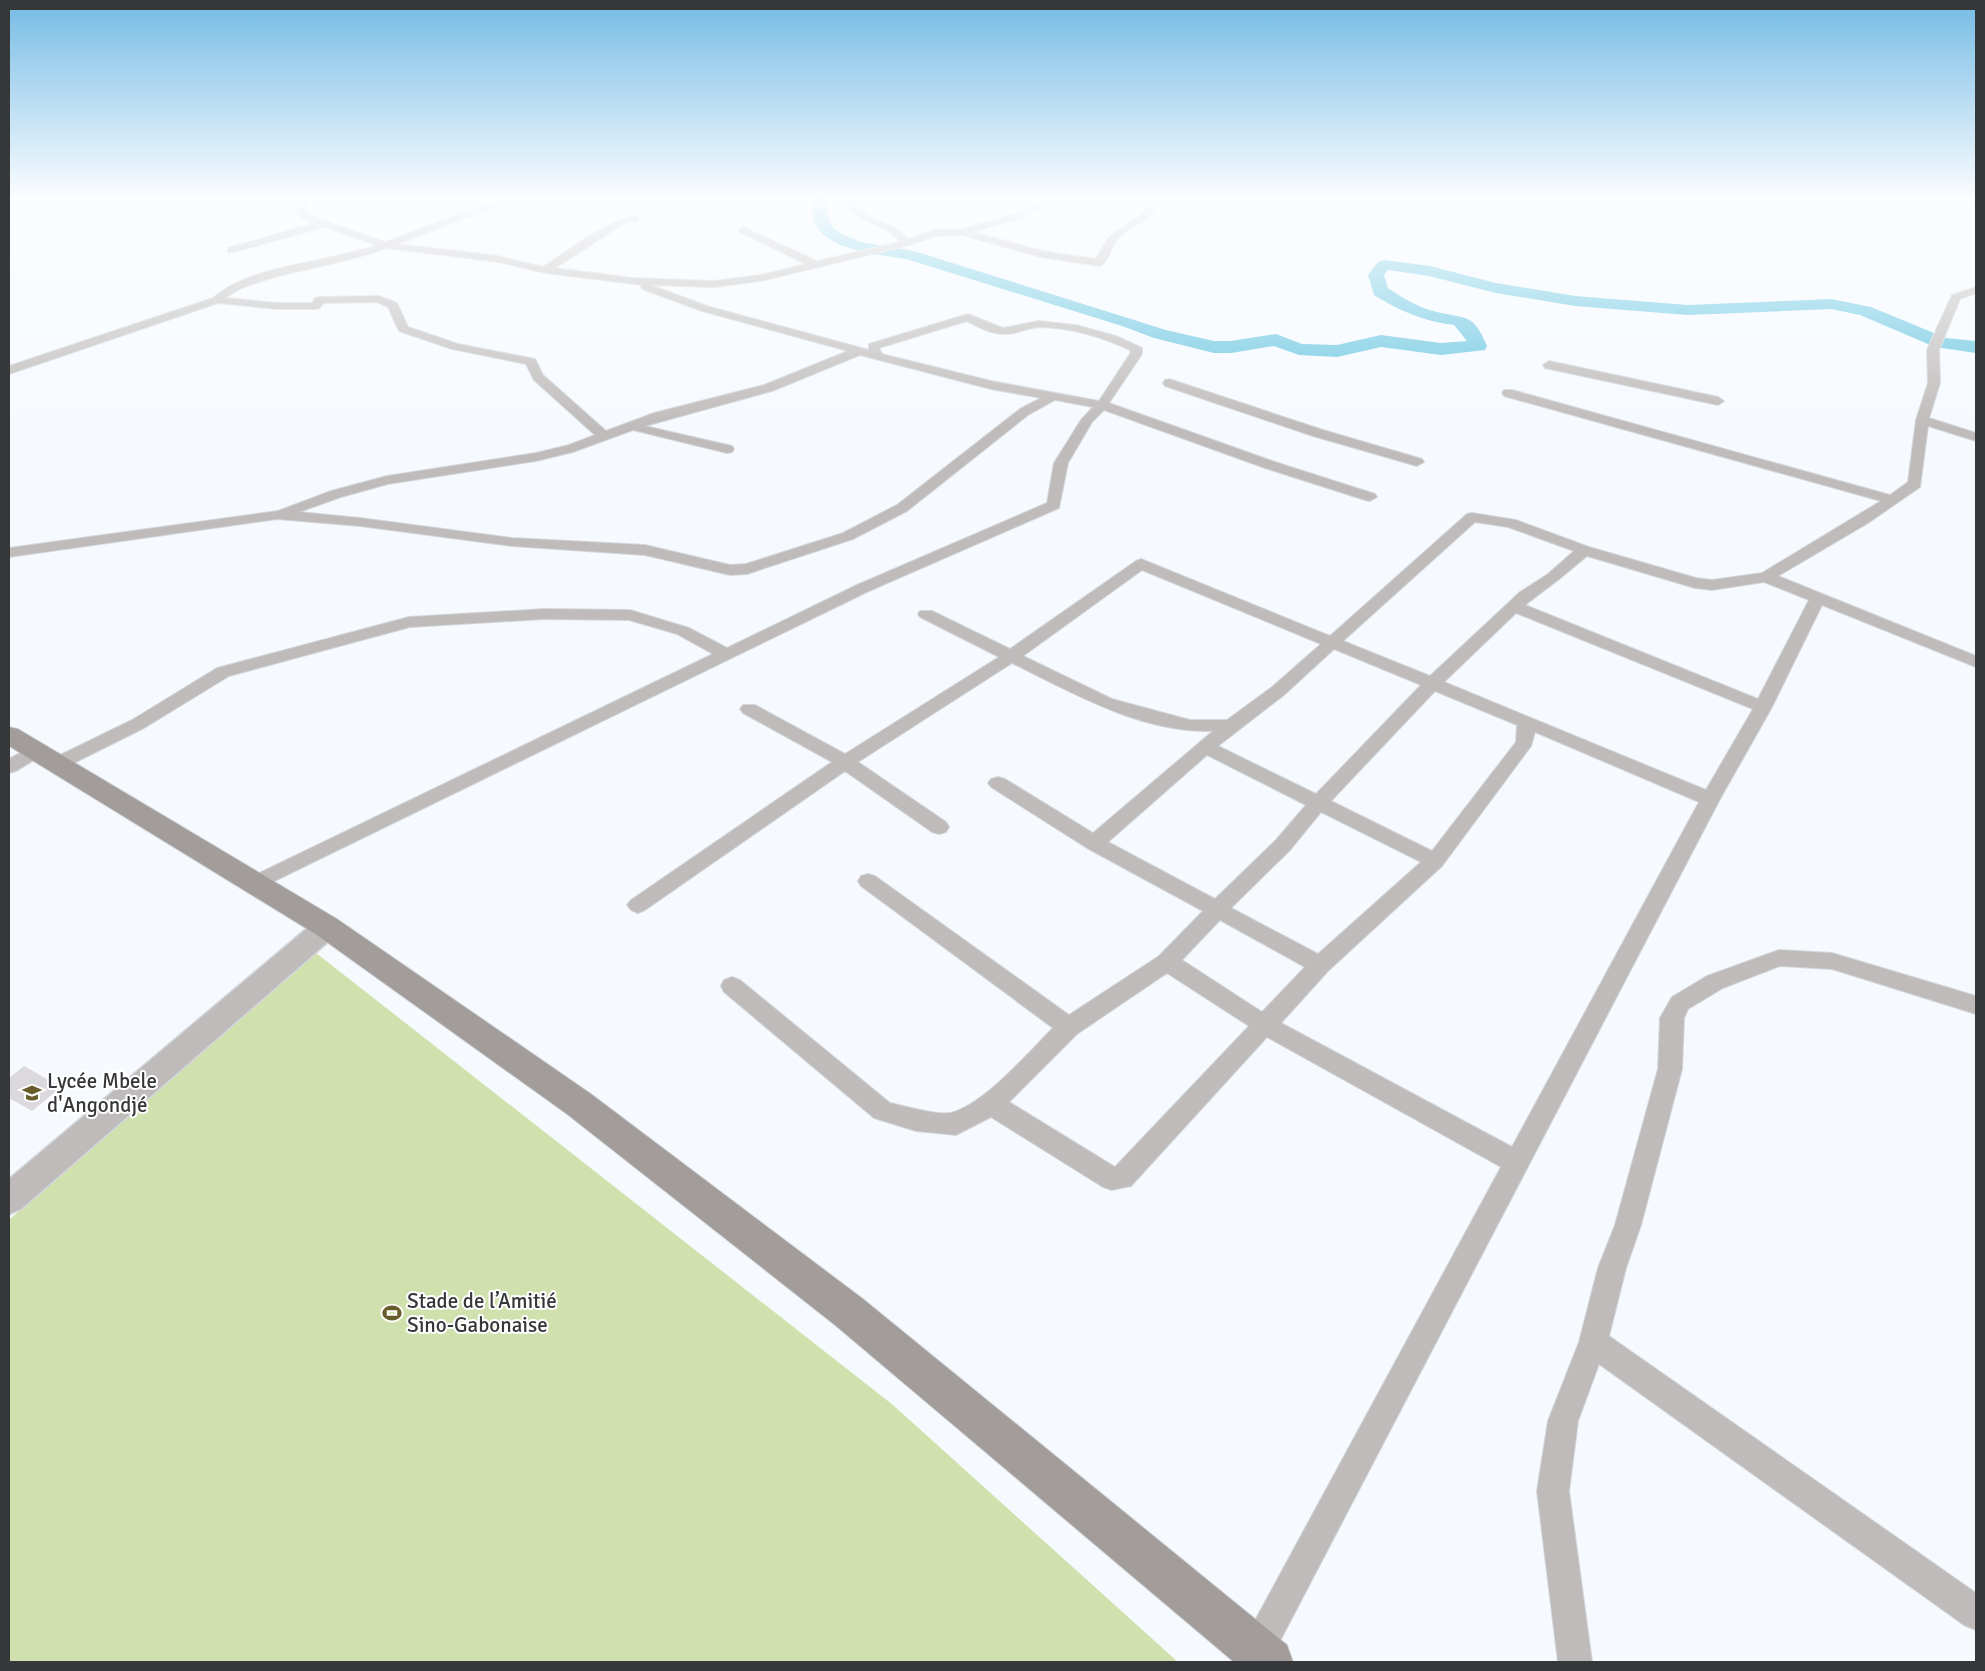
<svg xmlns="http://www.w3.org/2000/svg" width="1985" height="1671" viewBox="0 0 1985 1671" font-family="Signika,sans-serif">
<rect width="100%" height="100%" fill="#f6faff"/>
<path fill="#d1e1ad" d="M311,949L893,1405L1178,1662H9V1220Z"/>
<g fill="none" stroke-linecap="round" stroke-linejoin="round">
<path fill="#69c6e0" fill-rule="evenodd" d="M814,196H828L826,207L831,226L842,234L861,242L914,251L1166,330L1214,341H1231L1276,334L1302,344L1337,345L1381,335L1441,343L1467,341L1454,325C1423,321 1400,311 1374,295L1368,275L1378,262L1384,260L1430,266L1496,283L1575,296L1688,305L1831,299L1871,307L1946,338L1976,341V353L1935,347L1860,315L1831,309L1688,315L1575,306L1496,293L1429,276L1388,270L1384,275L1388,288C1403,298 1419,308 1437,312C1467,319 1473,313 1487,346L1485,350L1441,355L1381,347L1337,357L1299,355L1274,346L1231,353H1214L1154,338L1122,326L906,259L866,253L840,245L823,235L816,226L811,207Z"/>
</g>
<path fill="#dbd8de" d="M24,1066L61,1087L32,1111L9,1098V1078Z"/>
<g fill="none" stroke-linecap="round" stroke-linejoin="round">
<g stroke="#d3d7db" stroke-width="2">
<g id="minor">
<path d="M298,196H306L307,212L309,215L385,242L508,196H519L518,198L398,244L498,256L543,267C563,254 617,213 638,217V221L625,223L555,268L633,278L714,281L761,275L806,264L740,232L738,230L743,227L817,261L900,242C886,223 861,225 845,205L854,196H862L855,205C870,222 894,221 908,239L935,230L962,229L1015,214L1034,204H1040V208L1021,218L973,232L1042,251L1096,259L1109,237L1143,213L1153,196H1161C1150,227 1133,221 1116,241C1110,248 1109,263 1099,266L1041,257L962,235L936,236L909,245L761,281L714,287L650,285L710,307L869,350V344L968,314L1003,328L1038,321L1076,325L1116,336L1142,348V354L1109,403L1275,462L1375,494L1377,497L1370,501L1365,500L1265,468L1104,410L1092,422L1068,463L1059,508L869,591L256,890L249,888L246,883L249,878L713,654L677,634L629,620L544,619L410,627L229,676L144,728L66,767L59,769L52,767L50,763L52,759L132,720L217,668L409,617L544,609L630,610L689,628L727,648L857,585L1047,503L1054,463L1081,420L1093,407L1055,400L1028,415L907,511L853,539L747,574L730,575L645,555L512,546L360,526L277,519L9,557V548L278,511L331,491L387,476L536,453L569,445L595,435L534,380L526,364L452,349L399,331L388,307L377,302L323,303L320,308L316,309H277L218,303L9,374V366L213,298C252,264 328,263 376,245L325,227L234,252H228V248L315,223L303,219L297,213ZM386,248L498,262L545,273L643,285L641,287L642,289L702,311L848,351L764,385L654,413L606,431L543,375L535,359L458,344L408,327L397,303L379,296L319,297L315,298L312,303H277L226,298C236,289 252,284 265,280C305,268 347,263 386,248ZM967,321C982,329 997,337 1014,333C1023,331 1032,327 1041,327C1072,328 1102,337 1130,350V354L1099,401L991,381L882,354L879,348ZM860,355L991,389L1041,398L1020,409L897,505L843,533L746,564L730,565L645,545L512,538L360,518L299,512L341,497L388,484L536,461L573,452L633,430L727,453L732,452L734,449L732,446L645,426L772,391Z"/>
<path d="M1212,196H1437L1433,199C1403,200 1226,208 1212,196Z"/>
<path d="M1976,287V293L1960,299L1939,350L1940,383L1929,418L1976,433V441L1928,426L1920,487L1868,523L1778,576L1976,656V667L1822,605L1772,707L1720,799L1269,1662H1245L1240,1651L1245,1639L1501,1167L1267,1037L1131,1186L1112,1190L1103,1187L991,1117L956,1135L916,1131L874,1118L724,992L721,986L724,980L732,977L740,980L890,1103C904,1106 942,1117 954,1112C987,1101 1028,1053 1053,1028L861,886L858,881L861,876L868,874L875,876L1069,1015L1159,956L1203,911L1087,848L991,787L988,783L991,779L998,777L1005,779L1093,833L1213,731C1141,733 1075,694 1012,663L858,762L946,822L949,827L946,832L939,834L932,832L845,771L645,910L638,913L631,910L627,905L631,900L832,762L743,713L740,709L743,705H755L845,754L999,657L920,617L918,614L920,611H932L1010,649L1136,561L1141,559L1330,636L1467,514L1472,513L1516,520L1589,547L1696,578L1712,580L1762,573L1881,501L1504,396L1502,393L1504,390H1512L1890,495L1908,482L1916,420L1928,383L1927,350L1952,295ZM1475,522L1508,527L1574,551L1548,574L1520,592L1430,676L1343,641ZM1587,556L1695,588L1712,590L1764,582L1809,600L1758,699L1525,605L1558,580ZM1142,570L1321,644L1272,687L1227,720H1190L1112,699L1023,656ZM1516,613L1753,709L1706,790L1444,682ZM1334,649L1421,685L1316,794L1218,746L1284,695ZM1435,691L1517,725L1516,742L1432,851L1331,801ZM1535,732L1699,802L1512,1147L1281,1023L1328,971L1442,866L1531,746ZM1207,755L1306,805L1276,840L1215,899L1108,842ZM1321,812L1421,862L1318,954L1231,908L1290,850ZM1220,920L1305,967L1262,1012L1182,960ZM1167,973L1249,1026L1115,1167L1009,1102L1077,1034Z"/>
<path d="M1549,361L1718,397L1724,401L1718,405L1545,368L1543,365Z"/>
<path d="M1169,379L1323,430L1422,459L1424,462L1417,466L1313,436L1165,386L1163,383L1165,380Z"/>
<path d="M37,744L44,746L46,750L44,754L16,771L9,773V759Z"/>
<path d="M1779,950L1832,953L1976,996V1014L1832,969L1780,966L1723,988L1688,1009L1684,1018L1682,1069L1641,1225L1626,1268L1609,1336L1976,1593V1630L1964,1625L1599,1364L1578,1421L1569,1491L1592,1662H1558L1537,1491L1548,1421L1579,1342L1598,1268L1615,1225L1658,1069L1660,1018L1672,997L1707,976Z"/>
</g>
</g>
<g stroke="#d3d7db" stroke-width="3">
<path id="tertiary" d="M327,917L337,920L340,927L337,934L21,1209L9,1214V1179L317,920Z"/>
</g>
<g stroke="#d3d7db" stroke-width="2">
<path id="secondary" d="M9,727L18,729L337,919L591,1094L863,1299L1287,1645L1293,1662H1234L835,1325L567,1114L317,935L9,746Z"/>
</g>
<use href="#minor" fill="#bfbbba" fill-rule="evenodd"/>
<use href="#tertiary" fill="#bfbbba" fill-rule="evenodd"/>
<use href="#secondary" fill="#a29d9b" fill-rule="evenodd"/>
</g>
<linearGradient id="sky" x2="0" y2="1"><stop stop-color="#75bbe5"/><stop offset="0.46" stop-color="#fbfdff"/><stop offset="1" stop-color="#fbfdff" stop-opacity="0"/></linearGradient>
<rect width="1985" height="429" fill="url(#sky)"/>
<defs>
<g id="school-bare" transform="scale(1.5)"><path d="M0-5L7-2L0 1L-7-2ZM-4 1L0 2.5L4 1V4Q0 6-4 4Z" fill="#685d2a" stroke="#fff" stroke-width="2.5" paint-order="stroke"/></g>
<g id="stadium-bare" transform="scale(1.5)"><path d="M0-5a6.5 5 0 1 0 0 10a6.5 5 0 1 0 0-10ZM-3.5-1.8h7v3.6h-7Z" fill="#685d2a" stroke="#fff" stroke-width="2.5" paint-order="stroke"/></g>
</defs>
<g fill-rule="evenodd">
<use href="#school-bare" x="32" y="1093"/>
<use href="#stadium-bare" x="392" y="1313"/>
</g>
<g text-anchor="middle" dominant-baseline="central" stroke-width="4" stroke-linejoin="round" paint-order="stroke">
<g font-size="21" fill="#353739" stroke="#fff" text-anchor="start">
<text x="47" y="1081">Lycée Mbele<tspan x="47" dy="24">d'Angondjé</tspan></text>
<text x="407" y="1301">Stade de l’Amitié<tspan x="407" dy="24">Sino-Gabonaise</tspan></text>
</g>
</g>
<rect width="1985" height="1671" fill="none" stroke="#353739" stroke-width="20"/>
</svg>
